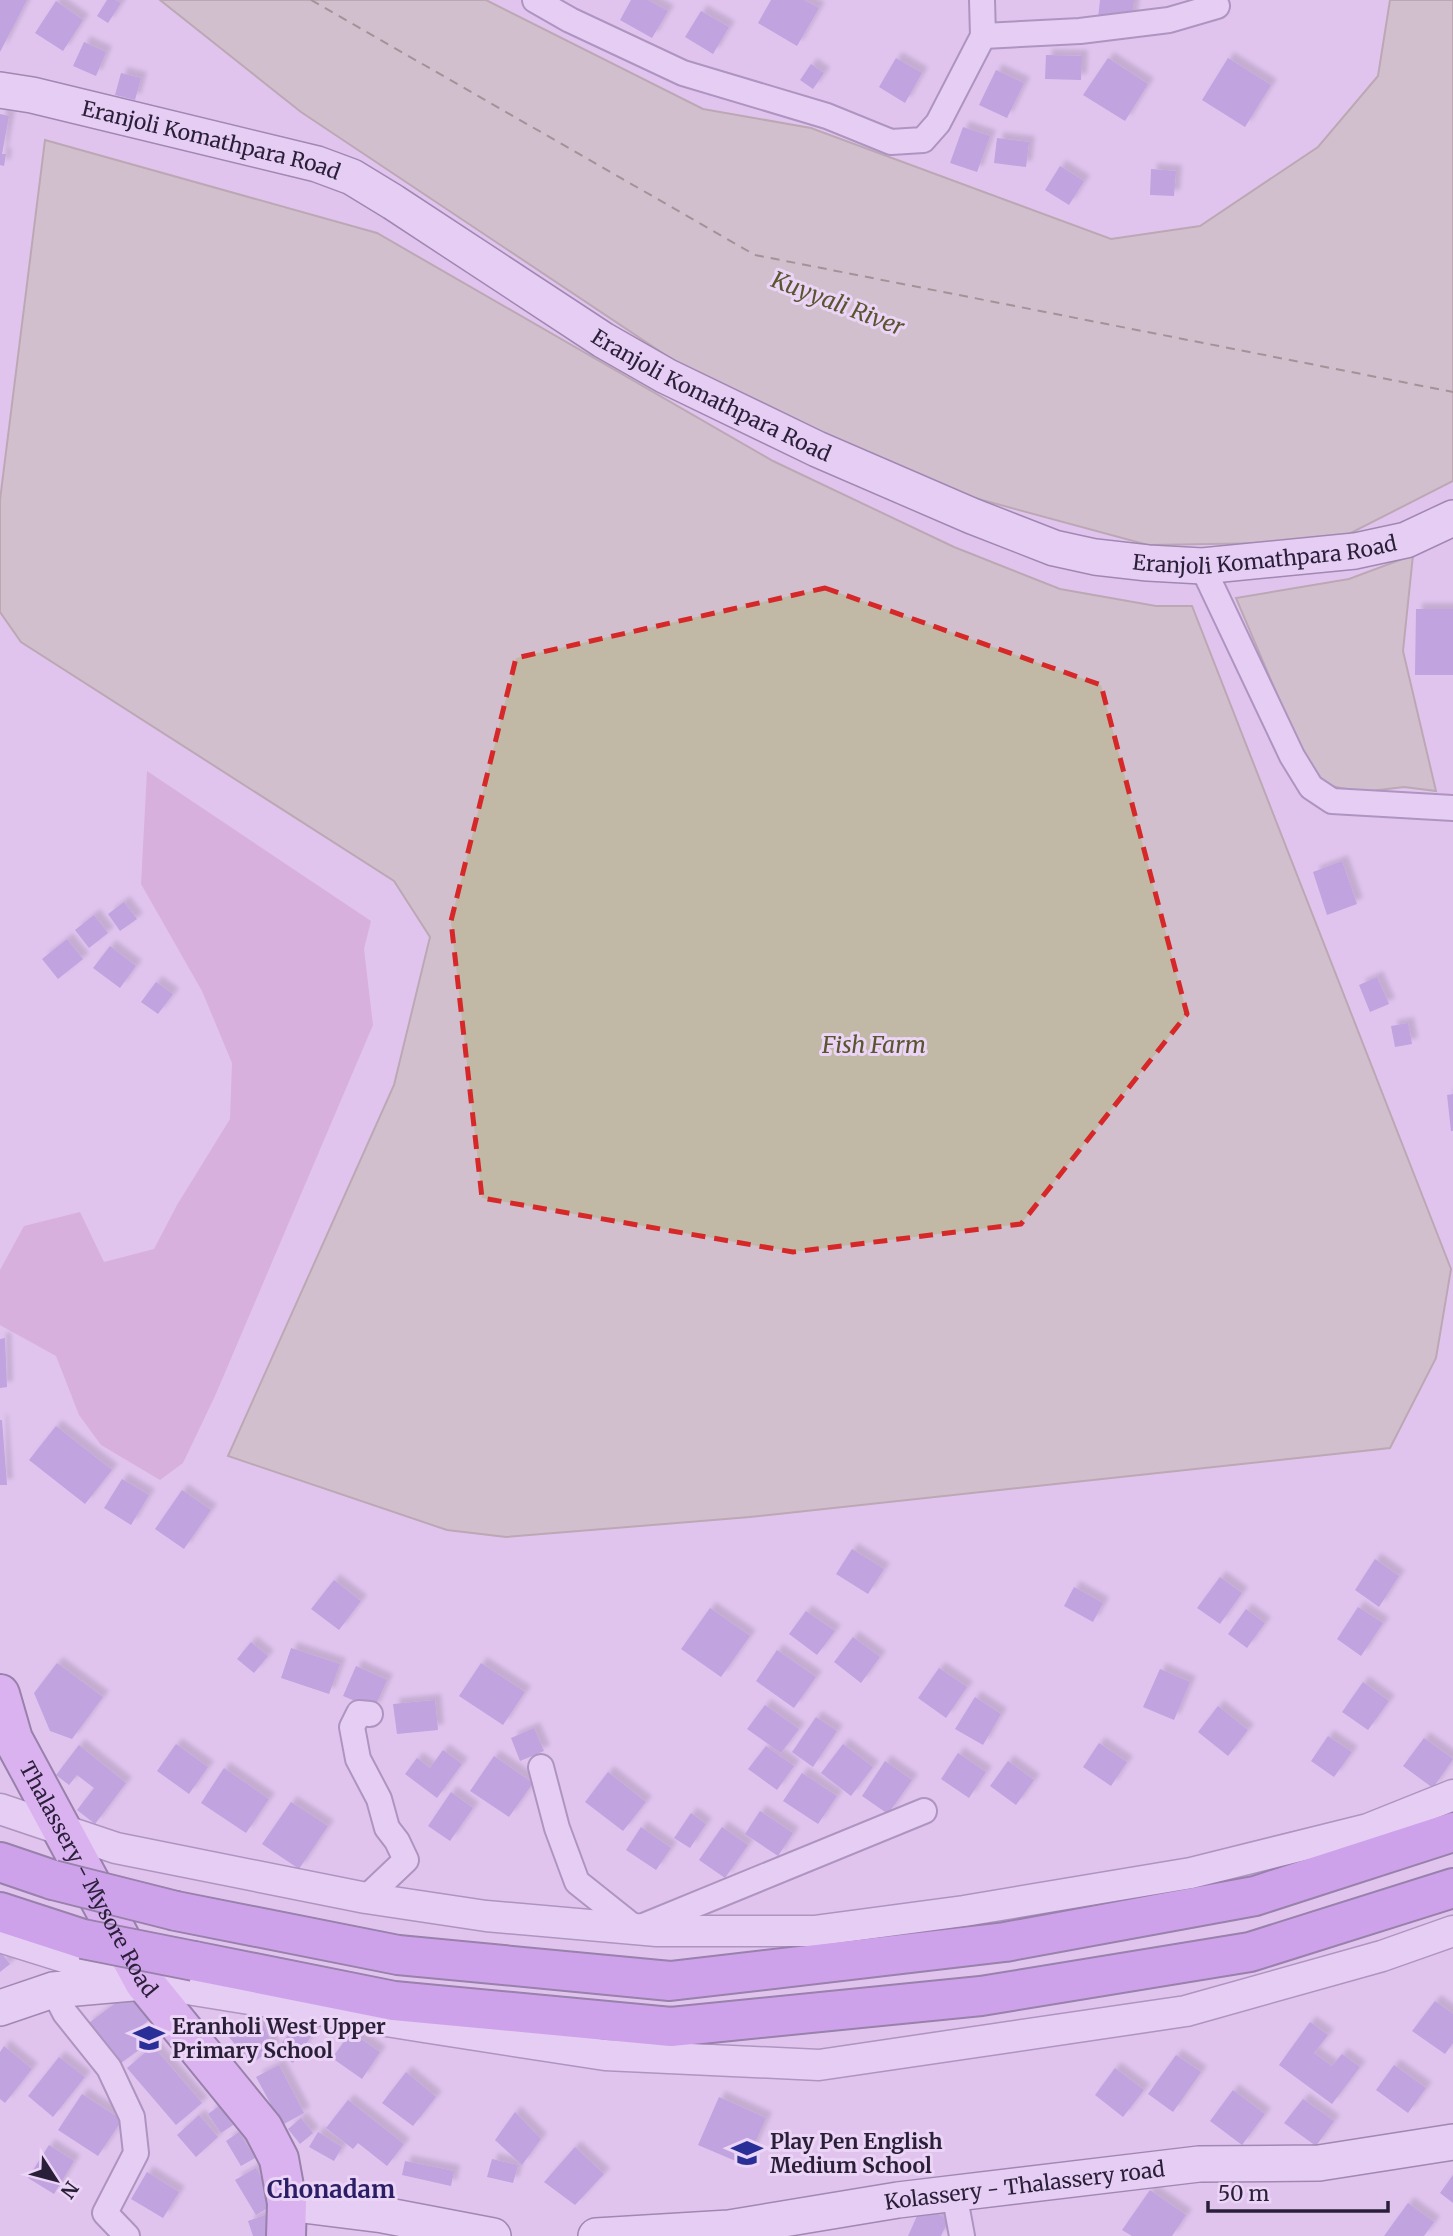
<svg xmlns="http://www.w3.org/2000/svg" width="1453" height="2236" viewBox="0 0 1453 2236" font-family="Merriweather,serif">
<defs>
<filter id="shadow"><feDropShadow dx="6" dy="-6" stdDeviation="2" flood-color="#0004"/></filter>
</defs>
<rect width="100%" height="100%" fill="#e0c4ee"/>
<path fill="#cd98c8" d="M147,771L371,921L364,949L373,1025L215,1396L183,1463L160,1480L101,1445L79,1415L56,1356L0,1325V1270L24,1226L80,1212L104,1262L154,1249L177,1205L230,1119L232,1063L202,991L141,884Z"/>
<g fill="#c1b8a6" stroke="#90866d" stroke-width="2">
<path d="M160,0H486L703,109L811,128L1111,239L1200,226L1318,147L1378,76L1390,0H1453V481L1333,542L1148,545L949,491L709,384L301,112Z"/>
<path d="M45,140L377,233L773,461L954,547L1060,589L1156,606H1192L1451,1269L1436,1358L1390,1448L750,1517L506,1537L447,1530L228,1456L394,1085L430,937L394,881L21,642L0,612V500Z"/>
<path d="M1413,555L1403,651L1436,791L1404,787L1362,792L1320,784L1287,718L1236,598L1349,579Z"/>
</g>
<g fill="none" stroke-linecap="round" stroke-linejoin="round">
<path stroke="#59552e" stroke-width="2" stroke-dasharray="9 7" stroke-linecap="butt" d="M311,0L755,255L1453,392"/>
</g>
<g fill="#997acd" filter="url(#shadow)">
<path d="M0,0H27L0,52Z"/>
<path d="M107,0H115L121,3L108,23L97,16Z"/>
<path d="M631,0H648L668,11L652,38L620,20Z"/>
<path d="M771,0H804L819,8L797,46L758,23Z"/>
<path d="M1100,0H1134L1131,23L1098,18Z"/>
<path d="M56,1L83,20L63,51L35,33Z"/>
<path d="M701,11L729,27L713,54L685,37Z"/>
<path d="M84,42L106,52L96,76L73,66Z"/>
<path d="M1046,55L1082,56L1081,80L1045,79Z"/>
<path d="M896,58L922,73L905,103L879,87Z"/>
<path d="M1108,58L1148,84L1125,121L1083,95Z"/>
<path d="M1228,58L1271,85L1245,127L1202,100Z"/>
<path d="M811,64L824,73L813,89L800,80Z"/>
<path d="M996,70L1024,83L1007,118L979,105Z"/>
<path d="M121,73L141,78L135,100L115,95Z"/>
<path d="M0,114L9,116L2,154H6L4,166L0,165Z"/>
<path d="M963,127L990,136L977,172L950,163Z"/>
<path d="M997,138L1029,142L1026,167L994,163Z"/>
<path d="M1060,166L1084,181L1069,205L1045,190Z"/>
<path d="M1151,169L1176,171L1174,196L1150,195Z"/>
<path d="M1416,609H1453V675H1415Z"/>
<path d="M1342,861L1357,904L1327,915L1313,872Z"/>
<path d="M124,902L137,919L120,931L108,914Z"/>
<path d="M94,915L108,933L89,948L75,930Z"/>
<path d="M67,939L83,959L58,979L42,959Z"/>
<path d="M110,946L136,966L120,988L93,968Z"/>
<path d="M1377,977L1389,1004L1370,1012L1359,985Z"/>
<path d="M156,982L173,994L158,1014L141,1002Z"/>
<path d="M1408,1023L1412,1044L1395,1047L1391,1026Z"/>
<path d="M1453,1094V1131H1451L1447,1095Z"/>
<path d="M5,1338L7,1387L0,1388V1339Z"/>
<path d="M0,1420H2L7,1485H0Z"/>
<path d="M56,1426L112,1470L85,1504L29,1460Z"/>
<path d="M122,1479L149,1495L131,1525L104,1508Z"/>
<path d="M182,1490L211,1510L184,1549L155,1529Z"/>
<path d="M852,1549L884,1569L868,1594L836,1574Z"/>
<path d="M1375,1559L1399,1576L1379,1607L1355,1590Z"/>
<path d="M1220,1577L1242,1593L1220,1624L1197,1608Z"/>
<path d="M334,1580L361,1601L339,1630L311,1609Z"/>
<path d="M1074,1587L1103,1603L1093,1622L1064,1606Z"/>
<path d="M1358,1607L1383,1623L1361,1656L1337,1639Z"/>
<path d="M710,1608L750,1636L721,1677L681,1649Z"/>
<path d="M1246,1609L1265,1623L1247,1648L1228,1634Z"/>
<path d="M806,1611L835,1631L817,1655L789,1634Z"/>
<path d="M853,1637L880,1657L861,1683L834,1662Z"/>
<path d="M251,1642L268,1656L254,1673L237,1659Z"/>
<path d="M291,1648L340,1664L329,1694L281,1678Z"/>
<path d="M777,1650L816,1677L794,1708L756,1681Z"/>
<path d="M57,1663L103,1697L72,1739L50,1731L34,1693Z"/>
<path d="M481,1663L525,1692L503,1725L459,1696Z"/>
<path d="M356,1666L387,1680L374,1709L343,1696Z"/>
<path d="M939,1668L967,1687L946,1718L918,1698Z"/>
<path d="M1160,1669L1190,1682L1174,1720L1143,1707Z"/>
<path d="M1363,1682L1389,1701L1368,1730L1342,1712Z"/>
<path d="M975,1697L1001,1714L983,1745L955,1729Z"/>
<path d="M435,1700L438,1730L397,1734L393,1704Z"/>
<path d="M765,1705L799,1729L781,1753L747,1729Z"/>
<path d="M1218,1706L1248,1730L1228,1756L1198,1732Z"/>
<path d="M816,1717L837,1731L813,1767L792,1752Z"/>
<path d="M534,1728L544,1751L520,1761L511,1738Z"/>
<path d="M1328,1736L1352,1752L1334,1777L1311,1761Z"/>
<path d="M1424,1738L1453,1759L1433,1788L1403,1766Z"/>
<path d="M1099,1743L1127,1762L1111,1786L1083,1767Z"/>
<path d="M176,1744L208,1767L189,1794L157,1771Z"/>
<path d="M843,1744L873,1767L851,1796L821,1773Z"/>
<path d="M79,1745L126,1783L95,1824L77,1810L94,1788L77,1775L69,1785L56,1775Z"/>
<path d="M766,1746L794,1766L777,1790L748,1769Z"/>
<path d="M443,1750L462,1764L437,1798L405,1774L417,1758L430,1768Z"/>
<path d="M958,1753L986,1772L969,1798L941,1779Z"/>
<path d="M494,1756L533,1783L509,1817L470,1791Z"/>
<path d="M885,1761L912,1780L888,1814L862,1796Z"/>
<path d="M1008,1761L1034,1780L1016,1805L990,1786Z"/>
<path d="M224,1768L269,1799L246,1833L201,1803Z"/>
<path d="M608,1772L646,1802L623,1831L585,1802Z"/>
<path d="M802,1773L837,1796L818,1824L783,1801Z"/>
<path d="M451,1792L473,1808L450,1841L428,1826Z"/>
<path d="M291,1802L328,1826L299,1869L262,1844Z"/>
<path d="M760,1811L793,1833L778,1856L745,1834Z"/>
<path d="M691,1813L706,1824L690,1848L674,1838Z"/>
<path d="M641,1827L671,1848L656,1870L626,1850Z"/>
<path d="M722,1827L748,1845L725,1878L699,1860Z"/>
<path d="M0,1951L10,1964L0,1972Z"/>
<path d="M136,1988L156,2015L136,2030L147,2044L117,2066L86,2025Z"/>
<path d="M1435,2001L1453,2014V2043L1445,2054L1412,2031Z"/>
<path d="M300,2018L316,2029L293,2063L276,2051Z"/>
<path d="M261,2020L274,2048L251,2064L229,2037Z"/>
<path d="M1310,2022L1328,2035L1314,2053L1332,2066L1342,2054L1360,2067L1332,2104L1279,2065Z"/>
<path d="M351,2032L380,2052L362,2079L332,2058Z"/>
<path d="M4,2046L32,2069L5,2103L0,2099V2052Z"/>
<path d="M153,2046L202,2103L176,2125L127,2068Z"/>
<path d="M1176,2055L1201,2072L1173,2112L1148,2094Z"/>
<path d="M59,2057L85,2077L53,2117L28,2096Z"/>
<path d="M279,2065L304,2113L282,2125L256,2077Z"/>
<path d="M1394,2065L1426,2088L1408,2113L1376,2090Z"/>
<path d="M1115,2068L1144,2090L1123,2117L1095,2095Z"/>
<path d="M406,2072L436,2097L413,2126L382,2103Z"/>
<path d="M1233,2090L1265,2114L1242,2145L1210,2121Z"/>
<path d="M82,2094L122,2120L98,2156L58,2130Z"/>
<path d="M719,2097L766,2118L745,2165L698,2145Z"/>
<path d="M1303,2099L1334,2121L1316,2146L1284,2123Z"/>
<path d="M348,2100L404,2144L387,2166L358,2143L353,2149L326,2128Z"/>
<path d="M219,2106L233,2125L221,2133L208,2114Z"/>
<path d="M515,2112L541,2139L522,2165L495,2140Z"/>
<path d="M199,2115L218,2137L196,2157L177,2135Z"/>
<path d="M301,2118L313,2133L300,2144L288,2129Z"/>
<path d="M239,2132L255,2158L241,2166L226,2141Z"/>
<path d="M318,2132L342,2147L334,2161L309,2147Z"/>
<path d="M49,2145L74,2161L54,2194L28,2178Z"/>
<path d="M575,2147L604,2174L575,2205L544,2182Z"/>
<path d="M492,2159L518,2165L513,2183L487,2177Z"/>
<path d="M405,2161L454,2171L451,2186L402,2175Z"/>
<path d="M256,2168L276,2203L256,2215L235,2180Z"/>
<path d="M147,2172L179,2192L163,2218L131,2199Z"/>
<path d="M1453,2175V2203L1440,2193Z"/>
<path d="M1150,2190L1186,2215L1172,2236H1132L1122,2230Z"/>
<path d="M1408,2203L1434,2222L1424,2236H1384Z"/>
<path d="M921,2207L949,2219L941,2236H908Z"/>
<path d="M268,2214L275,2236H253L248,2221Z"/>
</g>
<g fill="none" stroke-linecap="round" stroke-linejoin="round">
<g stroke="#725a89" stroke-width="28">
<g id="minor">
<path d="M535,0L570,20L683,73L827,116L891,142L923,140L938,123L983,36L982,0"/>
<path d="M983,36L1080,31L1169,20L1217,6"/>
<path d="M1202,566L1292,756L1311,787L1332,801L1453,808"/>
<path d="M541,1767L557,1828L577,1882L636,1929L924,1811"/>
<path d="M366,1898L406,1860L397,1841L387,1828L379,1799L358,1759L352,1727L359,1713L370,1714"/>
<path d="M53,1990L65,2013L109,2068L132,2117L136,2153L105,2213L127,2236"/>
<path d="M954,2193L962,2236"/>
</g>
</g>
<g stroke="#725a89" stroke-width="33">
<g id="tertiary">
<path d="M0,1809L116,1848L366,1898L486,1916L657,1931H814L964,1911L1191,1873L1368,1829L1453,1795"/>
<path d="M0,1937L144,1982L424,2027L605,2055L819,2065L1186,2011L1382,1956L1453,1931"/>
</g>
</g>
<g stroke="#533e6b" stroke-width="38">
<g id="secondary">
<path id="s1" d="M0,90L32,95L317,164L352,177L393,202L603,340L666,376L817,449L972,516L1054,548L1095,557L1148,563L1202,566L1355,551L1406,540L1453,518"/>
<path d="M0,2008L53,1990L144,1982"/>
<path d="M287,2203L383,2215L493,2236"/>
<path id="s2" d="M596,2236L729,2228L898,2200L1199,2164L1319,2163L1453,2142"/>
</g>
</g>
<g stroke="#402f57" stroke-width="42">
<g id="primary">
<path id="s3" d="M0,1694L13,1739L144,1982L263,2128L279,2159L287,2203L286,2236"/>
</g>
</g>
<g stroke="#402f57" stroke-width="42">
<g id="trunk">
<path d="M0,1862L53,1880"/>
<path d="M176,1911L398,1955L670,1981L1005,1942L1255,1896L1453,1832"/>
<path d="M0,1912L83,1939"/>
<path d="M194,1961L394,2001L671,2027L981,1996L1250,1952L1453,1888"/>
</g>
</g>
<use href="#minor" stroke="#eed8f9" stroke-width="24"/>
<use href="#tertiary" stroke="#eed8f9" stroke-width="30"/>
<use href="#secondary" stroke="#eed8f9" stroke-width="35"/>
<use href="#primary" stroke="#d49cf1" stroke-width="38"/>
<use href="#trunk" stroke="#b878e7" stroke-width="38"/>
<g stroke="#402f57" stroke-width="42" stroke-linecap="butt">
<g id="trunk-bridge">
<path d="M53,1880L176,1911"/>
<path d="M83,1939L194,1961"/>
</g>
</g>
<use href="#trunk-bridge" stroke="#b878e7" stroke-width="38"/>
</g>
<path d="M0 0H1453V2236H0ZM825,588L1101,685L1187,1014L1021,1224L793,1252L482,1198L451,921L516,658Z" fill="#e0c4ee" fill-opacity=".55" fill-rule="evenodd"/>
<path fill="none" stroke="#d62828" stroke-width="5" stroke-dasharray="14 9" stroke-linejoin="round" d="M825,588L1101,685L1187,1014L1021,1224L793,1252L482,1198L451,921L516,658Z"/>
<defs>
<g id="school-bare" transform="scale(2.415)"><path d="M0-5L7-2L0 1L-7-2ZM-4 1L0 2.5L4 1V4Q0 6-4 4Z" fill="#2a2f98" stroke="#ebd4f6" stroke-width="2.5" paint-order="stroke"/></g>
</defs>
<g fill-rule="evenodd">
<use href="#school-bare" x="149" y="2038"/>
<use href="#school-bare" x="747" y="2153"/>
</g>
<g text-anchor="middle" dominant-baseline="central" stroke-width="6" stroke-linejoin="round" paint-order="stroke">
<g font-size="21" fill="#2a1f39" stroke="#ebd4f6">
<text stroke="none"><textPath href="#s1" startOffset="217">Eranjoli Komathpara Road</textPath></text>
<text stroke="none"><textPath href="#s1" startOffset="784">Eranjoli Komathpara Road</textPath></text>
<text stroke="none"><textPath href="#s1" startOffset="1372">Eranjoli Komathpara Road</textPath></text>
<text stroke="none"><textPath href="#s3" startOffset="206">Thalassery - Mysore Road</textPath></text>
<text stroke="none"><textPath href="#s2" startOffset="432">Kolassery - Thalassery road</textPath></text>
</g>
<g font-size="21" font-weight="bold" fill="#2a1f39" stroke="#ebd4f6" text-anchor="start">
<text x="172" y="2026">Eranholi West Upper<tspan x="172" dy="24">Primary School</tspan></text>
<text x="770" y="2141">Play Pen English<tspan x="770" dy="24">Medium School</tspan></text>
</g>
<g font-size="23" font-style="italic" fill="#59552e" stroke="#ebd4f6">
<text transform="translate(838 303) rotate(21)">Kuyyali River</text>
<text x="874" y="1044">Fish Farm</text>
</g>
<g font-size="24" font-weight="bold" fill="#2a1e66" stroke="#ebd4f6">
<text x="331" y="2189">Chonadam</text>
</g>
</g>
<g transform="translate(56 2180) rotate(126)" stroke="#ebd4f6" stroke-width="5" paint-order="stroke">
<path d="M0-5L12 26L0 18L-12 26Z" fill="#2a1f39"/>
<text y="-10" font-size="19" font-weight="bold" text-anchor="middle" fill="#2a1f39">N</text>
</g>
<path d="M1208 2201v10h180v-10" fill="none" stroke="#2a1f39" stroke-width="3.5"/>
<text x="1218" y="2201" font-size="21" fill="#2a1f39" stroke="#ebd4f6" stroke-width="5" paint-order="stroke">50 m</text>
</svg>
